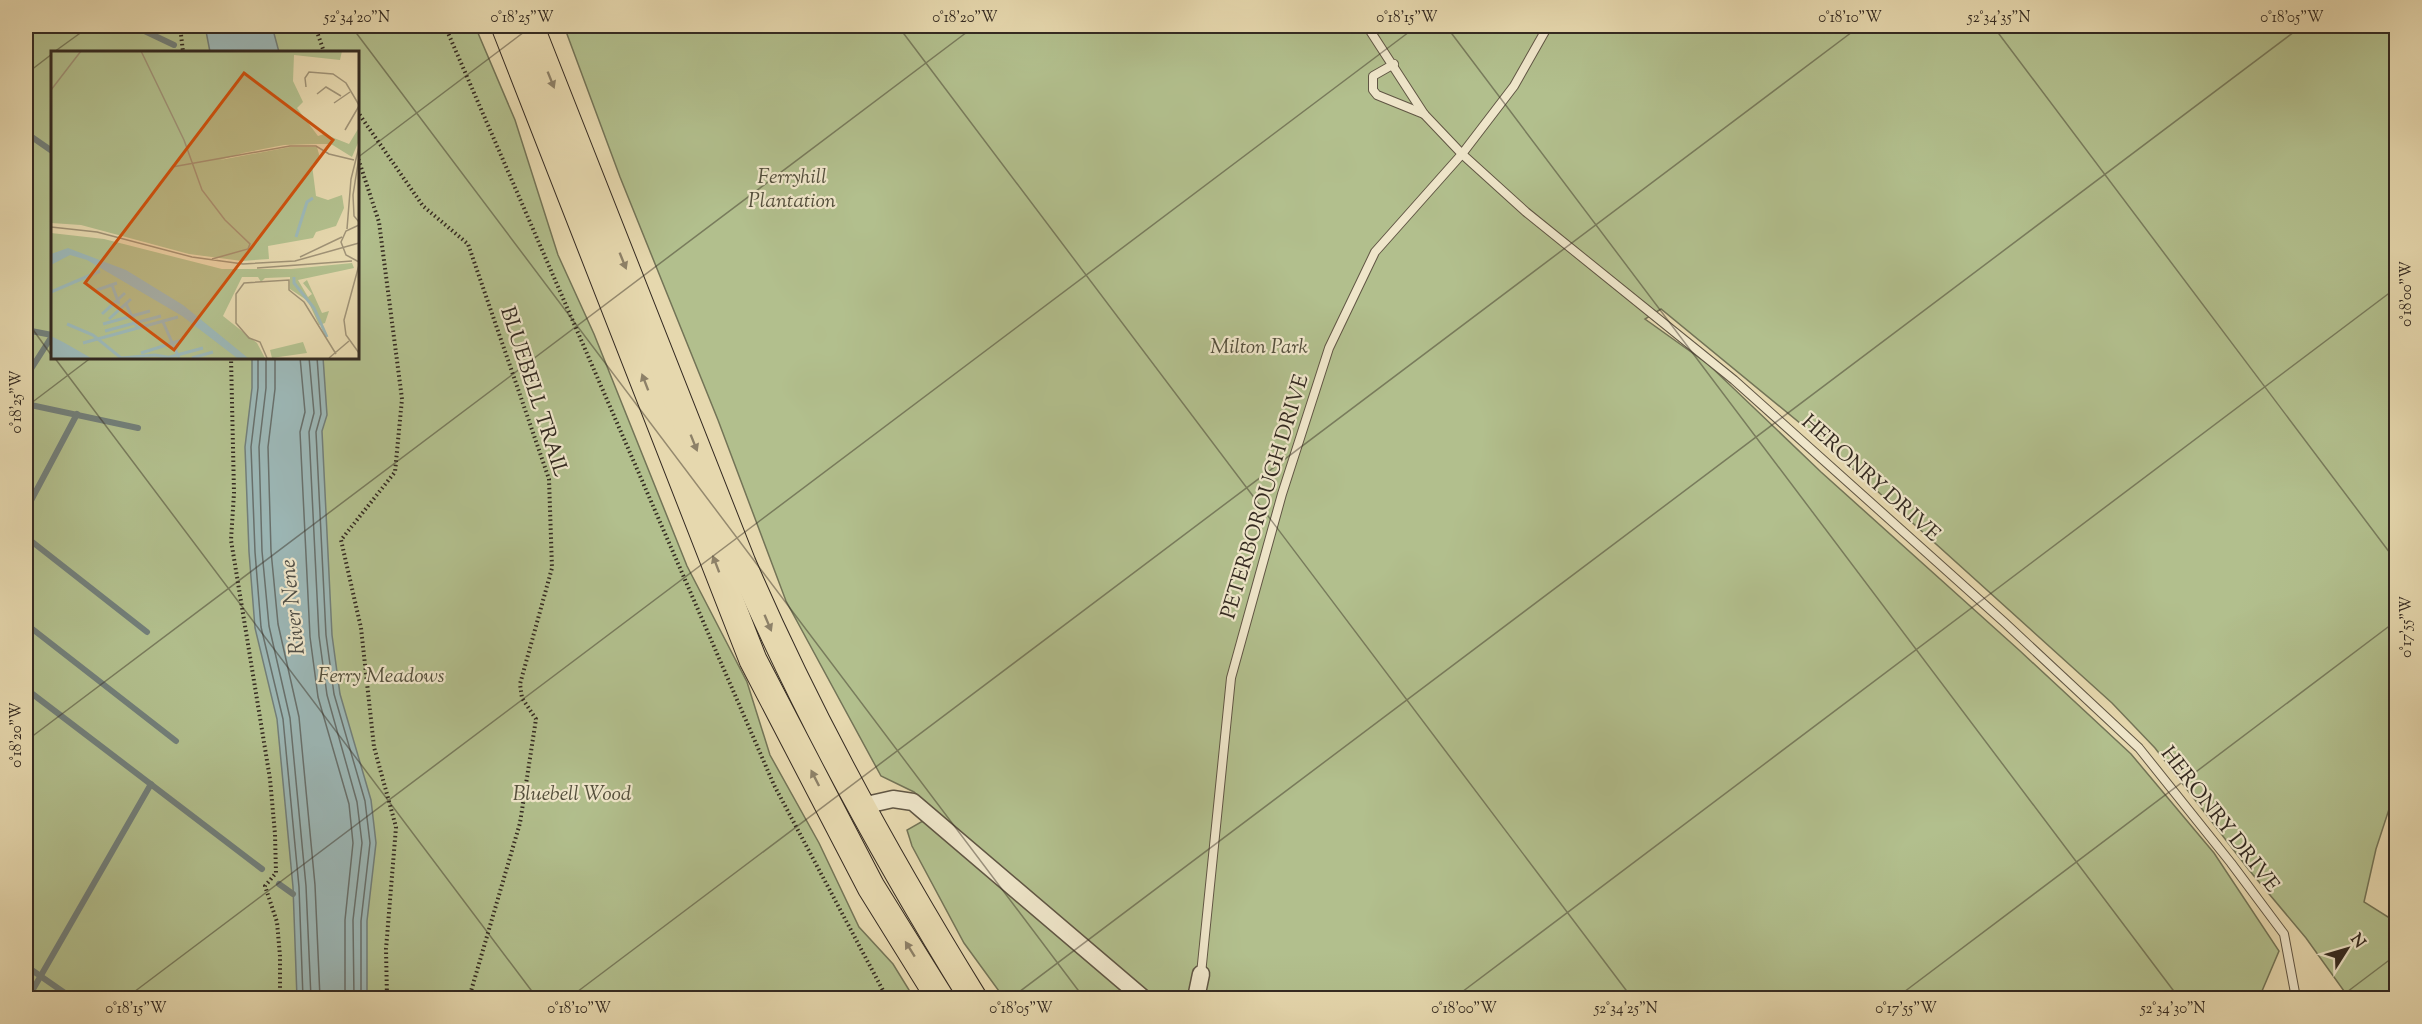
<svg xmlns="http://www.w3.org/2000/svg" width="2422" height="1024" viewBox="0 0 2422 1024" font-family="'Sorts Mill Goudy',serif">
<rect width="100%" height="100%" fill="#e6d8ae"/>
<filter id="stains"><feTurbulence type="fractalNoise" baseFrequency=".00333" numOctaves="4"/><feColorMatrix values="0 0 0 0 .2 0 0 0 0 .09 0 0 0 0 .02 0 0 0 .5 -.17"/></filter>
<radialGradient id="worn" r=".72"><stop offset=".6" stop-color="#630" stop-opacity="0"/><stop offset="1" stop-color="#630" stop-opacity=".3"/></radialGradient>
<g fill="#b2bf8d" stroke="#737457" stroke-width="1.5" fill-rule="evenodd">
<path d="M26,26H475L515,120L558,255L594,334L687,566L747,682L770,755L819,843L859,927L893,964L914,998H26ZM52,52H357V357H52Z"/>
<path d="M564,26H2396V788L2376,849L2364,902L2396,922V998H2349L2306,938L2249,870L2155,748L2112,703L1823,442L1661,309L1645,319L1708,364L1821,472L2019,650L2131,754L2214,853L2279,951L2259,998H1004L964,943L912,846L907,830L923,821L928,805L914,792L881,776L786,601L718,420L620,177Z"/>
</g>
<g fill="#9cb7b6" stroke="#727f7a" stroke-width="1.5">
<path d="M205,26H272L279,52H210Z"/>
<path d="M252,357H323L327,415L322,431L332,635L340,694L371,800L376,843L367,921V998H297L293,887L277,719L255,628L249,552L245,447L252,388Z"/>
</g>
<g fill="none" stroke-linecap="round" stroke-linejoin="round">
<g stroke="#68706c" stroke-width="1.5">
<path d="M258,357V388L251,447L255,552L261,627L283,719L299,887L303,998"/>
<path d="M266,357V388L259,447L262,551L269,626L290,718L306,886L311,998"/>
<path d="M275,357V389L268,447L271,551L278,624L299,717L315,885L320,998"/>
<path d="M300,357L305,412L300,432L310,637L318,697L349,804L353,843L345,920V998"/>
<path d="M309,357L314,413L309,432L319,636L327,695L357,802L362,843L353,920L354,998"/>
<path d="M317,357L321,414L316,432L326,635L334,694L365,801L370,843L361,921V998"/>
</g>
<g stroke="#727f7a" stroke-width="6">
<path d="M134,26L174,45"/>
<path d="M26,133L52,151"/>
<path d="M26,330L52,335"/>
<path d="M31,369L52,336"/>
<path d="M26,404L138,428"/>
<path d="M26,510L77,414"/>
<path d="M26,537L147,632"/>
<path d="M26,624L176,741"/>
<path d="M26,689L262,869"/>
<path d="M279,884L293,894"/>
<path d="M26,966L72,998"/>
<path d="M28,998L151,784"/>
</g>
<g stroke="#605644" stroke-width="10">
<g id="service">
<path d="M1367,26L1424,114L1462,154L1526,212L1734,380L2004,622L2139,748L2231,863L2284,934L2296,998"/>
<path d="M1394,64L1373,76V90L1377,95L1424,114"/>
<path d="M1201,974L1231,678L1282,494L1329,348L1375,252L1462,154L1514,86L1548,26"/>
</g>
</g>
<g stroke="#605644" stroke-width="19">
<g id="minor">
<path d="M862,806L893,799L913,802L1143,998"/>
<path d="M1196,998L1201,974"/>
</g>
</g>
<g stroke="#342a21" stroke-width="29">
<g id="trunk">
<path d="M505,26L753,660L871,887L940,998"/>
<path d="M530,26L742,563C807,714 887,859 973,998"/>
</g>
</g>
<g stroke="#342a21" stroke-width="4" stroke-dasharray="1.5 3" stroke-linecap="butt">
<path d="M180,26L183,52"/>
<path d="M315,26L324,52"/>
<path d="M445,26L774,785L887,998"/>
<path d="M357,111L423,206L468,244L549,479L552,568L520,684L522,698L536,719L520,823L469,998"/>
<path d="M357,155L379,222L402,399L395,472L341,540L361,628L374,747L396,827L386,949L387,998"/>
<path d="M231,357L234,493L231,540L270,779L275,834L276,873L265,886L277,922L280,956V998"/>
</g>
<use href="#service" stroke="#efe6ca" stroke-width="8"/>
<use href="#minor" stroke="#efe6ca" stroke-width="16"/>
<use href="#trunk" stroke="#e6d8ae" stroke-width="27"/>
</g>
<defs><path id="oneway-solid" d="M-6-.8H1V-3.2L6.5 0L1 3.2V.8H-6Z" transform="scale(1.5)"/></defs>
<g fill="#8d8168">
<use href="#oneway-solid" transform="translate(551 80) rotate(68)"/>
<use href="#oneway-solid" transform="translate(623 261) rotate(68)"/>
<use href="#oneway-solid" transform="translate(645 382) rotate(-111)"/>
<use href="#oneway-solid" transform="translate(694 443) rotate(68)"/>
<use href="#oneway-solid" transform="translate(716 564) rotate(-111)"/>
<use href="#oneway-solid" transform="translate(768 623) rotate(67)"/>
<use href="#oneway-solid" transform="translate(815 778) rotate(-117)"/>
<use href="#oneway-solid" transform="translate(910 949) rotate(-122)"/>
</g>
<path fill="none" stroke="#342a21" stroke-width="1.5" stroke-opacity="0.45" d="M351,26L1084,998M898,26L1632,998M1446,26L2179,998M1993,26L2396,561M54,52L90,26M26,74L52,54M357,158L532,26M26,320L52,356M54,357L537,998M26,407L92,357M26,741L975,26M126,998L1417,26M569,998L1860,26M1011,998L2302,26M1454,998L2396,288M1896,998L2396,621M2339,998L2396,955"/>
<g text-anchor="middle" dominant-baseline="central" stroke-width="4.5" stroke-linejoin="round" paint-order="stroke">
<g font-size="21" font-style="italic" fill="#544f3c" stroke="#efe6ca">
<text x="792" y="178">Ferryhill<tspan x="792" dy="24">Plantation</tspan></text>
<text x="1259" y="348">Milton Park</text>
<text x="381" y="677">Ferry Meadows</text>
<text x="572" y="795">Bluebell Wood</text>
</g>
<g font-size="21" fill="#342a21" stroke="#efe6ca">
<text transform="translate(533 392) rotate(72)">BLUEBELL TRAIL</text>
<text transform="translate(1870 479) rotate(42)">HERONRY DRIVE</text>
<text transform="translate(1266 497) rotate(-73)">PETERBOROUGH DRIVE</text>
<text transform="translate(2219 820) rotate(52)">HERONRY DRIVE</text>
</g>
<g font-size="22" font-style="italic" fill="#4e4d46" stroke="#efe6ca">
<text transform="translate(294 607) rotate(-96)">River Nene</text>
</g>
</g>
<g transform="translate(51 51)">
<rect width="308" height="308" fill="#e6d8ae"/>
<path d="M0,0H291L289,9L243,4L242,30L252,51L246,57L267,85L273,83L298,93L307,78V92L301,106L280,93H266L233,94L192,102L169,109L239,96H266L269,107L261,114L265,145L277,149L291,144L293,157L285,175L265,181L262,187L217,195L218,208L191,210L138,203L30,174L0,172ZM0,182L53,188L171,218H240L301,212L303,217L247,229L257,246L261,243L252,232L256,229L271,262L278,260L274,272L268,274L257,250L239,238V226L214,227L210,231L207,226H191L172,265L206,292L214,307H0ZM252,291L256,302L221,307L219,299Z" fill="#b2bf8d"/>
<path d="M17,197L75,219L132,254L197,307H186L131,265L36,209L19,204L0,214V203ZM0,285L12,291L40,307H0Z" fill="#9cb7b6"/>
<path fill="none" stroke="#9cb7b6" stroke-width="3" d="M245,186L256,151L262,147M243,226V232L263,257L276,286M61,234L68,253M46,239L66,232M0,241L49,220M75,253L86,276M51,263L74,242M58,268L80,248M112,271L128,307M16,273L42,284L70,307L104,304L122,307M52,273L99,260M54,280L110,265M32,292L127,266M90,302L131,289M115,307L152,297M141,307L162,301"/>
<path fill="none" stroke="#9f9276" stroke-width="1.5" d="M90,0L133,89L151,139L174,169L199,193L197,198L161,208M255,36L254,27L258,21L282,23L295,32L308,54M0,39L30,0M266,43L275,36L290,45M283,52L299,41M294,79L308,55M308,106L302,144L303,165L308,171M121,116L239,95H265L278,103L303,109M308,174L295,180L290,191L295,204L308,211M0,176L46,181L141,206L192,213L244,210L308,192M296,178L300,128L308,96M249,206L291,186M308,214L293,269L295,284L308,302M206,217L301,210M216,307L209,291L198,287L185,272V243L193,232L238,229V239L253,251L285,303M278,307L298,290"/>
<path fill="#cd520f" fill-opacity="0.15" stroke="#cd520f" stroke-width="3" d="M193,22L282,89L123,299L34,232Z"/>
<rect width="308" height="308" fill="none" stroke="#342a21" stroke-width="3"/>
</g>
<rect width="2422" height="1024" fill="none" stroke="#e6d8ae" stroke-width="66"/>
<g transform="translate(2347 949) rotate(53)" stroke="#efe6ca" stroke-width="4.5" paint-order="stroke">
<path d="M0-4.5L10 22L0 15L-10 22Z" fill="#342a21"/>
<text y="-9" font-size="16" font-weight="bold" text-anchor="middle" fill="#342a21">N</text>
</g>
<rect x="33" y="33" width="2356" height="958" fill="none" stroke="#342a21" stroke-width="2"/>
<g font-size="15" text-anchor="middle" fill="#342a21">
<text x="357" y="22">52°34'20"N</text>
<text x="522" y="22">0°18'25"W</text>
<text x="965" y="22">0°18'20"W</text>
<text x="1407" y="22">0°18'15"W</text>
<text x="1850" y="22">0°18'10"W</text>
<text x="1999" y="22">52°34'35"N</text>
<text x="2292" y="22">0°18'05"W</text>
<text transform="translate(2406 294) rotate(-90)" y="5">0°18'00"W</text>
<text transform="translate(16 402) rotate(-90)" y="5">0°18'25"W</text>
<text transform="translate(2406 627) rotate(-90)" y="5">0°17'55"W</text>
<text transform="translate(16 735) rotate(-90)" y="5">0°18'20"W</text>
<text x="136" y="1013">0°18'15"W</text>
<text x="579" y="1013">0°18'10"W</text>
<text x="1021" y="1013">0°18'05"W</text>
<text x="1464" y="1013">0°18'00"W</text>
<text x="1626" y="1013">52°34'25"N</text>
<text x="1906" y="1013">0°17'55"W</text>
<text x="2173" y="1013">52°34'30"N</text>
</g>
<rect width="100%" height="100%" filter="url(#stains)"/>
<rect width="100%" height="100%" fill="url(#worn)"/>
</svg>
